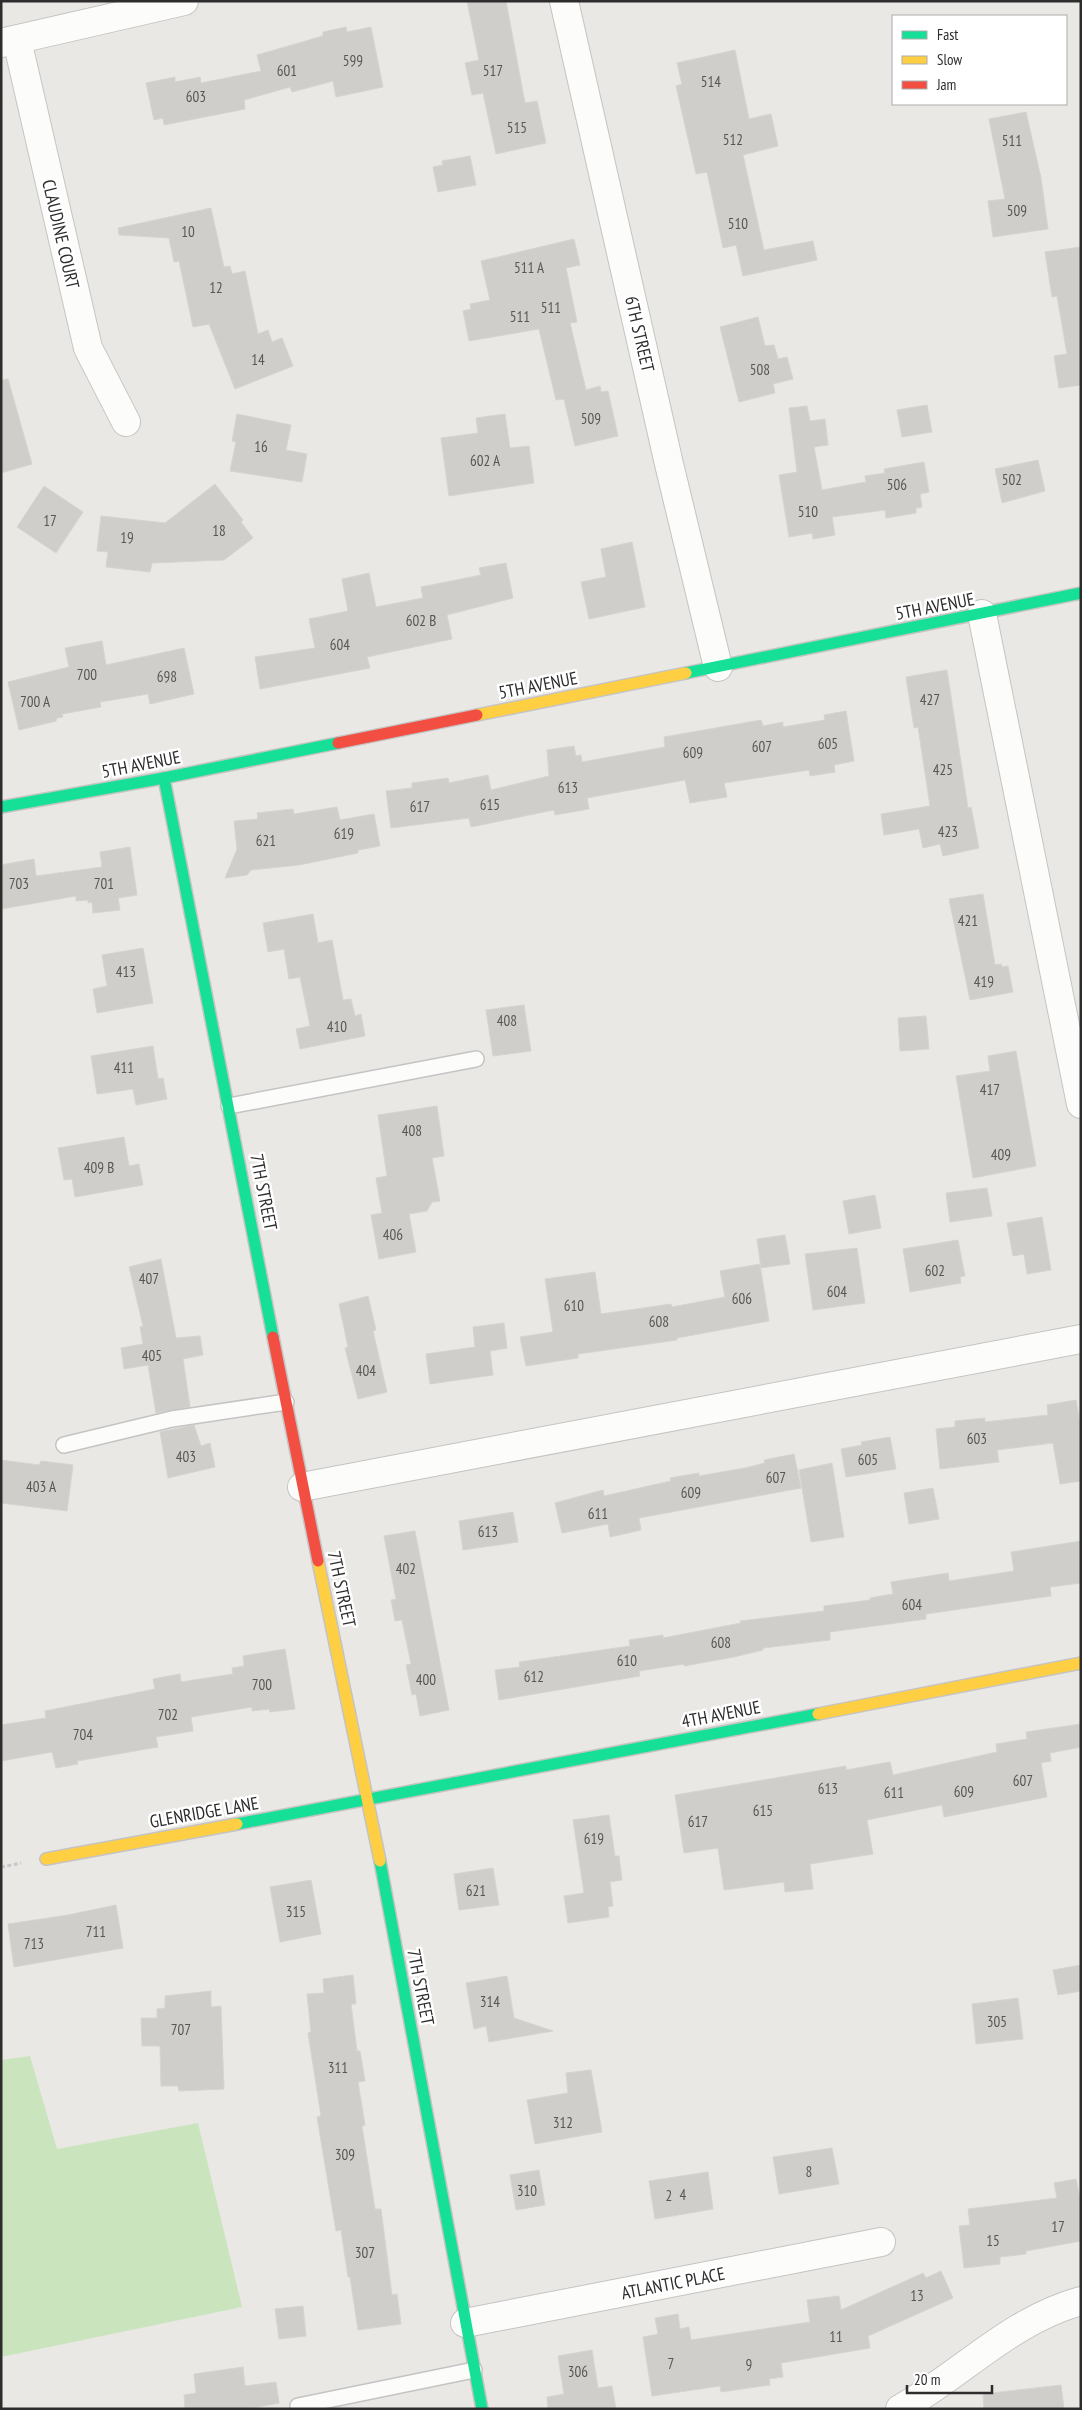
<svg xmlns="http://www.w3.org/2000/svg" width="1082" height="2410" viewBox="0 0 1082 2410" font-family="'PT Sans Narrow',sans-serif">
<rect width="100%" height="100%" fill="#eae8e4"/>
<path fill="#cae5be" d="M30,2056L57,2149L198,2123L242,2307L1,2357V2060Z"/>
<g fill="#cfceca" stroke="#d5d4d0">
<path d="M467,1H506L525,103L537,101L546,143L496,154L483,93L472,95L465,63L479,60Z"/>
<path d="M346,27L347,32L371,27L383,87L336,97L333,81L292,92L290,87L244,100L245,109L164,125L163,118L154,120L146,83L175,77V82L200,77L201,83L261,71L257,55L323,36V32Z"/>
<path d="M735,50L749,119L771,114L778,146L743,155L764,250L813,241L817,260L743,276L736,245L723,248L707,172L696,174L676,86L682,84L677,63Z"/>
<path d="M1026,112L1041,178L1048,229L993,237L988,201L1005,199L989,119Z"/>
<path d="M470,156L476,185L438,192L433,167L443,165L442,161Z"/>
<path d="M211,208L224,267L230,266L232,274L245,271L258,334L268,330L272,342L282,338L293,366L235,389L209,324L193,327L179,261L174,262L169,238L119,235L118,228Z"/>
<path d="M574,239L580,265L566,268L577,322L570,323L586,390L600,386L601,392L608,391L618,436L575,446L564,399L556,400L539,329L469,341L463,311L471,309L470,304L490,300L481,261Z"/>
<path d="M1081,247V385L1059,388L1054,356L1067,354L1057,296L1052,297L1045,252Z"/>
<path d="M758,317L765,346L774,345L778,359L787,357L793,379L773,384L775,393L739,402L720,327Z"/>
<path d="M8,379L32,464L1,473V380Z"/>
<path d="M927,405L932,432L902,437L897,410Z"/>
<path d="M807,406L810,421L825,419L828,445L814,447L822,490L866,482L865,476L885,473L884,469L924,462L929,492L920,494L922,507L916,508V513L886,518L885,510L832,517L835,535L813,539L812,533L789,537L779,475L797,472L789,408Z"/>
<path d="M237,414L291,425L286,450L307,454L302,482L230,471L236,442L232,441Z"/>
<path d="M505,414L510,448L529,446L534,483L449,496L441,438L478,433L476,418Z"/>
<path d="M1038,460L1045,491L1002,503L995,469Z"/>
<path d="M215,484L243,520L241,522L253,538L224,560L152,563L150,572L106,567L108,552L97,551L101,516L165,523Z"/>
<path d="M44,486L83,512L56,553L17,527Z"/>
<path d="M632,542L645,607L589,619L581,582L606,577L601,549Z"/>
<path d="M506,563L513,598L447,615L452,639L367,657L370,668L260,689L255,657L315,648L309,619L348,611L342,579L369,573L376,607L423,598L421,587L481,575L479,568Z"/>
<path d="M102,641L106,665L184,648L194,694L150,704L148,694L100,702L101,707L62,714L63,717L57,718L56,721L19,730L8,682L69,667L65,648Z"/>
<path d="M947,670L968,808L971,807L979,848L943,856L940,844L923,848L919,829L884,835L881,814L930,806L918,727L914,728L906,677Z"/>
<path d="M846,711L854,761L834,765L835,772L810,776L809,770L724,783L727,797L690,803L685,780L587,798L589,809L555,815L554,810L471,827L469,818L391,828L386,791L412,788V783L448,778L449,783L488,775L491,790L549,776L547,750L574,746L576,756L581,755L582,762L665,747L664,737L761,720L763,726L783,722V727L825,720L824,715Z"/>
<path d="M337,807L340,820L374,814L380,846L358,850V853L299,865L251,870L247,875L225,878L237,849L234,821L258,819L257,813L293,809L294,814Z"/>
<path d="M130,847L137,895L118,898L120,910L93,913L92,902L88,903V900L76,901V896L1,909V865L34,859L36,876L102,867L100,852Z"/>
<path d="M983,894L995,965L1001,964L1002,967L1008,966L1013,992L970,1000L949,899Z"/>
<path d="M313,914L318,943L332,940L343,1000L351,999L355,1016L361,1014L365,1036L300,1049L296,1029L310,1026L300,977L289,979L284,949L268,952L263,923Z"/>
<path d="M143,948L153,1003L97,1013L93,989L107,986L102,955Z"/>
<path d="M524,1005L531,1051L493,1056L486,1010Z"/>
<path d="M926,1016L929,1049L900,1051L898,1018Z"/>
<path d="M153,1046L158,1079L163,1078L167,1099L136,1105L133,1089L97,1094L91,1056Z"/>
<path d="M1016,1051L1036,1166L973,1178L956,1076L990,1071L988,1056Z"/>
<path d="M437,1106L444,1156L432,1158L440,1201L432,1202L427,1211L409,1214L416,1252L379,1259L371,1215L382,1213L376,1178L387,1176L378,1115Z"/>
<path d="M124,1137L129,1166L139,1164L143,1185L75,1197L72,1179L64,1180L58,1148Z"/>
<path d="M987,1188L992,1216L950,1222L946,1193Z"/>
<path d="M875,1195L881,1228L849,1234L843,1201Z"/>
<path d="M1042,1217L1051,1270L1027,1274L1024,1254L1013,1256L1007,1223Z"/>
<path d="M785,1235L790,1264L761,1268L757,1239Z"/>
<path d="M958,1240L965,1276L960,1277L961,1283L910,1292L903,1249Z"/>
<path d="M857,1248L865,1303L813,1310L805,1254Z"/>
<path d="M161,1259L176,1338L200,1336L203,1355L183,1359L190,1407L156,1413L148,1365L124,1369L121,1348L143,1344L140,1327L143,1326L129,1267Z"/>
<path d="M760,1264L769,1321L677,1338V1340L578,1354V1358L526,1366L520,1337L553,1332L545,1279L595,1272L601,1314L671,1304L672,1307L725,1297L720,1271Z"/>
<path d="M368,1296L376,1330L373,1331L387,1392L358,1399L345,1348L348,1347L339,1304Z"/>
<path d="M504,1323L507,1348L490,1351L493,1375L430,1384L426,1354L475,1347L473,1327Z"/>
<path d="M1076,1400L1081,1428V1481L1060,1484L1053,1443L997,1450L999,1462L940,1469L936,1429L955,1427V1421L985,1418V1422L1048,1415L1047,1405Z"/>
<path d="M194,1425L201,1446L210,1443L215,1467L168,1478L160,1432Z"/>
<path d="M890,1437L896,1469L846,1477L841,1449L862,1445L861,1442Z"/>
<path d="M794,1454L801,1488L639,1518L641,1530L610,1537L608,1524L562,1533L555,1503L603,1490L604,1496L671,1481L670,1478L699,1473V1476L745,1468L765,1463L764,1460Z"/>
<path d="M1,1460L39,1465L41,1461L73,1465L67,1511L1,1503Z"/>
<path d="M832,1463L844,1537L811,1542L799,1470Z"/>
<path d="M933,1488L939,1519L909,1524L904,1493Z"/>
<path d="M513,1512L518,1542L463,1550L459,1521Z"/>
<path d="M415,1531L449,1710L420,1716L416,1694L412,1695L406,1665L411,1664L402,1620L395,1621L391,1600L396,1599L384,1536Z"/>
<path d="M1081,1541V1583L1050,1587L1051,1596L926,1614V1619L830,1632V1640L763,1648V1650L734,1657L684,1666V1664L639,1671L640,1676L499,1700L495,1670L520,1667L519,1662L630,1646L629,1640L663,1635V1638L741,1623L740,1621L824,1611V1606L870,1600V1598L893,1594L891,1582L948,1573L949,1581L1014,1571L1011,1552Z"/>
<path d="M285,1649L295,1709L270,1712L269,1709L252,1711V1707L191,1717L193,1731L156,1737L158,1747L77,1761L78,1764L56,1768L52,1752L1,1761V1725L46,1718L45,1711L155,1689L153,1679L180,1674L181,1682L233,1674L232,1668L244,1666L243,1656Z"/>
<path d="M1081,1724V1747L1050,1753L1051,1761L1041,1763L1047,1797L944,1817L942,1805L867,1820L873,1854L810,1864L813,1889L785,1892L784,1882L724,1890L718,1848L684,1853L675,1795L846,1766V1770L890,1762L893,1775L997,1752L996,1744L1027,1739L1026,1732Z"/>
<path d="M609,1815L615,1856H619L622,1880L610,1882L613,1906L608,1907L609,1917L568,1923L564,1896L584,1893L573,1820Z"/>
<path d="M493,1868L499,1905L459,1910L454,1874Z"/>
<path d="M311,1880L321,1934L280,1942L270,1887Z"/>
<path d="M116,1905L123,1948L14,1967L8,1924L68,1915Z"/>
<path d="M1081,1965V1991L1058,1995L1053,1970Z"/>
<path d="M353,1975L356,2004H351L357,2051H360L365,2081L358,2082L365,2125L362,2126L375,2209H381L392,2295L397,2294L401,2324L358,2330L350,2277H348L341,2230L336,2231L317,2117L321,2116L308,2033L311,2032L307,1994L324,1993L323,1979Z"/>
<path d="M507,1976L514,2018L553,2031L489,2042L486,2026L474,2029L466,1983Z"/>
<path d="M211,1991V2007L221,2006L224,2089L179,2091L178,2086H161L160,2046H142L141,2018H157V2009L165,2008V1996Z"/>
<path d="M1018,1998L1023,2039L976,2044L972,2004Z"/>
<path d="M591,2070L602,2132L535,2144L527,2100L568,2093L566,2073Z"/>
<path d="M832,2148L839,2184L779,2194L773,2157Z"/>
<path d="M539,2170L545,2205L516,2210L510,2175Z"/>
<path d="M708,2172L713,2209L655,2219L649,2181Z"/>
<path d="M1076,2179L1081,2204V2241L1026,2251V2254L1000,2257V2264L964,2268L959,2226L970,2225L968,2209L1057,2198L1054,2183Z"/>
<path d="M941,2271L953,2298L868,2336L870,2348L781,2363L783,2377L769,2379L770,2385L721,2392L720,2386L652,2396L643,2337L658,2334L655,2318L678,2314L680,2329L689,2327L691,2340L810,2322L807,2300L839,2296L841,2310L923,2273L926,2278Z"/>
<path d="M303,2306L306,2336L279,2339L275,2309Z"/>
<path d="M592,2350L598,2388L612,2386L616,2409H548L547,2397L564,2394L558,2356Z"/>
<path d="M243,2367L245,2386L276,2382L279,2403L248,2409H185L184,2395L196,2393L194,2374Z"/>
<path d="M1061,2385L1064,2409H984L983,2394Z"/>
</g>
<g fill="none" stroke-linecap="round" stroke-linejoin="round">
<g stroke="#c4c4c4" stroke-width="18">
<g id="lane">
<path d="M229,1106L476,1059"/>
<path d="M64,1445L172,1419L286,1402"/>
<path d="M298,2406L474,2370"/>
</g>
</g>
<g stroke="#c4c4c4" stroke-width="30">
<g id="street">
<path d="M564,1L669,464L718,667"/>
<path d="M17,40L88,348L126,422"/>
<path d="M1,43L184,1"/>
<path d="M982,614L1081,1104"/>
<path d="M302,1487L1081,1339"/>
<path d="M465,2323L881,2242"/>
<path d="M900,2409C962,2374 1011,2320 1081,2301"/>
</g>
</g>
<g stroke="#c4c4c4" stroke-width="14">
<g id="fast">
<path d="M686,673L1081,593"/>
<path d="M164,778L273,1337"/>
<path d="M1,807L164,778L338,743"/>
<path d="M237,1824L818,1714"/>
<path d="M380,1861L482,2409"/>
</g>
</g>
<g stroke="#c4c4c4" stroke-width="14">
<g id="slow">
<path d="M477,715L686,673"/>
<path d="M318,1561L380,1861"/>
<path d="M818,1714L1081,1663"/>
<path d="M46,1859L237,1824"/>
</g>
</g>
<g stroke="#c4c4c4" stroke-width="14">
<g id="jam">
<path d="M338,743L477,715"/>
<path d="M273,1337L318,1561"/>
</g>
</g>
<path stroke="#c8c8c8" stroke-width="3" stroke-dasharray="4 2.5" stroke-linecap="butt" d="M1,1867L21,1863"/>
<use href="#lane" stroke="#fcfcfb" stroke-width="15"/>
<use href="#street" stroke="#fcfcfb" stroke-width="28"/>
<use href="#fast" stroke="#16e098" stroke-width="11"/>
<use href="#slow" stroke="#ffcf43" stroke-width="11"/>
<use href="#jam" stroke="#f24e42" stroke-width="11"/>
</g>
<g text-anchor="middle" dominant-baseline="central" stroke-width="5" stroke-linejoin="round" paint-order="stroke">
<g font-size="15" fill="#575756">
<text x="353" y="60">599</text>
<text x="287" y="70">601</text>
<text x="493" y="70">517</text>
<text x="711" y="81">514</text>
<text x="196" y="96">603</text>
<text x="517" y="127">515</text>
<text x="733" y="139">512</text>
<text x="1012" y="140">511</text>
<text x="1017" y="210">509</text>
<text x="738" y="223">510</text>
<text x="188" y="231">10</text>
<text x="529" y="267">511 A</text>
<text x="216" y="287">12</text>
<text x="551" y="307">511</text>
<text x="520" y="316">511</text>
<text x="258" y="359">14</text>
<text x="760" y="369">508</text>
<text x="591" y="418">509</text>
<text x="261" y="446">16</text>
<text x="485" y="460">602 A</text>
<text x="1012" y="479">502</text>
<text x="897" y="484">506</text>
<text x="808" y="511">510</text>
<text x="50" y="520">17</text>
<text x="219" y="530">18</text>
<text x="127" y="537">19</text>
<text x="421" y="620">602 B</text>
<text x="340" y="644">604</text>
<text x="87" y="674">700</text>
<text x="167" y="676">698</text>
<text x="930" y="699">427</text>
<text x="35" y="701">700 A</text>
<text x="828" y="743">605</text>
<text x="762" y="746">607</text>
<text x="693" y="752">609</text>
<text x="943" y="769">425</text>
<text x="568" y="787">613</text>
<text x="490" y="804">615</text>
<text x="420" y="806">617</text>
<text x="948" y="831">423</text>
<text x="344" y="833">619</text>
<text x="266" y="840">621</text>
<text x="19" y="883">703</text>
<text x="104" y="883">701</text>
<text x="968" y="920">421</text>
<text x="126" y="971">413</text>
<text x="984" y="981">419</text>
<text x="507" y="1020">408</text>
<text x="337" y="1026">410</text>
<text x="124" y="1067">411</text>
<text x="990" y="1089">417</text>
<text x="412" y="1130">408</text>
<text x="1001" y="1154">409</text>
<text x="99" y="1167">409 B</text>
<text x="393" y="1234">406</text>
<text x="935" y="1270">602</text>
<text x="149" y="1278">407</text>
<text x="837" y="1291">604</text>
<text x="742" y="1298">606</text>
<text x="574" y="1305">610</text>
<text x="659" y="1321">608</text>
<text x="152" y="1355">405</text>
<text x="366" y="1370">404</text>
<text x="977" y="1438">603</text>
<text x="186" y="1456">403</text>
<text x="868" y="1459">605</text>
<text x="776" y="1477">607</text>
<text x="41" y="1486">403 A</text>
<text x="691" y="1492">609</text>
<text x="598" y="1513">611</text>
<text x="488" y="1531">613</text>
<text x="406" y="1568">402</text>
<text x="912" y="1604">604</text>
<text x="721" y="1642">608</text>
<text x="627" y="1660">610</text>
<text x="534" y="1676">612</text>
<text x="426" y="1679">400</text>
<text x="262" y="1684">700</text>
<text x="168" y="1714">702</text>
<text x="83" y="1734">704</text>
<text x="1023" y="1780">607</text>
<text x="828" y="1788">613</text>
<text x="964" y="1791">609</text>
<text x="894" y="1792">611</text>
<text x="763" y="1810">615</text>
<text x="698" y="1821">617</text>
<text x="594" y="1838">619</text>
<text x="476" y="1890">621</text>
<text x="296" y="1911">315</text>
<text x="96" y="1931">711</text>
<text x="34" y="1943">713</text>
<text x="490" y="2001">314</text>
<text x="997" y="2021">305</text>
<text x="181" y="2029">707</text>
<text x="338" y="2067">311</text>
<text x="563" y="2122">312</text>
<text x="345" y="2154">309</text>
<text x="809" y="2171">8</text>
<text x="527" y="2190">310</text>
<text x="683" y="2194">4</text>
<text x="669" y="2195">2</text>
<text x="1058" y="2226">17</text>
<text x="993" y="2240">15</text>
<text x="365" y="2252">307</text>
<text x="917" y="2295">13</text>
<text x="836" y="2336">11</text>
<text x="671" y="2363">7</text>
<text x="749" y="2364">9</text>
<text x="578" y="2371">306</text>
</g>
<g font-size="18" fill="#2d2d2d" stroke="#fff">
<text transform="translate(61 234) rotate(77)">CLAUDINE COURT</text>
<text transform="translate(640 334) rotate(77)">6TH STREET</text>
<text transform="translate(935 606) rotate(-11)">5TH AVENUE</text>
<text transform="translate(538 685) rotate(-11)">5TH AVENUE</text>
<text transform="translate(141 764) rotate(-11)">5TH AVENUE</text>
<text transform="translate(264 1192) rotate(79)">7TH STREET</text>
<text transform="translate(342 1589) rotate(78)">7TH STREET</text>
<text transform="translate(721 1714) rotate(-11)">4TH AVENUE</text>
<text transform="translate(204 1812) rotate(-10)">GLENRIDGE LANE</text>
<text transform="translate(421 1987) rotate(79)">7TH STREET</text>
<text transform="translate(673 2283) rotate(-11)">ATLANTIC PLACE</text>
</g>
</g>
<rect width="1082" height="2410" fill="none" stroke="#2d2d2d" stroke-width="5"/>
<rect x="892" y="15" width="175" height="90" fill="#ffffff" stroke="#ababab"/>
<rect x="902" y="31" width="25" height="8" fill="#16e098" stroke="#ababab"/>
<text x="937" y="40" font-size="15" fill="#2d2d2d">Fast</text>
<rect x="902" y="56" width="25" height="8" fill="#ffcf43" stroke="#ababab"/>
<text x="937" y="65" font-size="15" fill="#2d2d2d">Slow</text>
<rect x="902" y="81" width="25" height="8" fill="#f24e42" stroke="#ababab"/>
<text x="937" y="90" font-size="15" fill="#2d2d2d">Jam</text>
<path d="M907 2385v8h85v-8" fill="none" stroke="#2d2d2d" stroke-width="2.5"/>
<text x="914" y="2385" font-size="15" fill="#2d2d2d" stroke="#ffffff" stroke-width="4" paint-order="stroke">20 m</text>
</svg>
